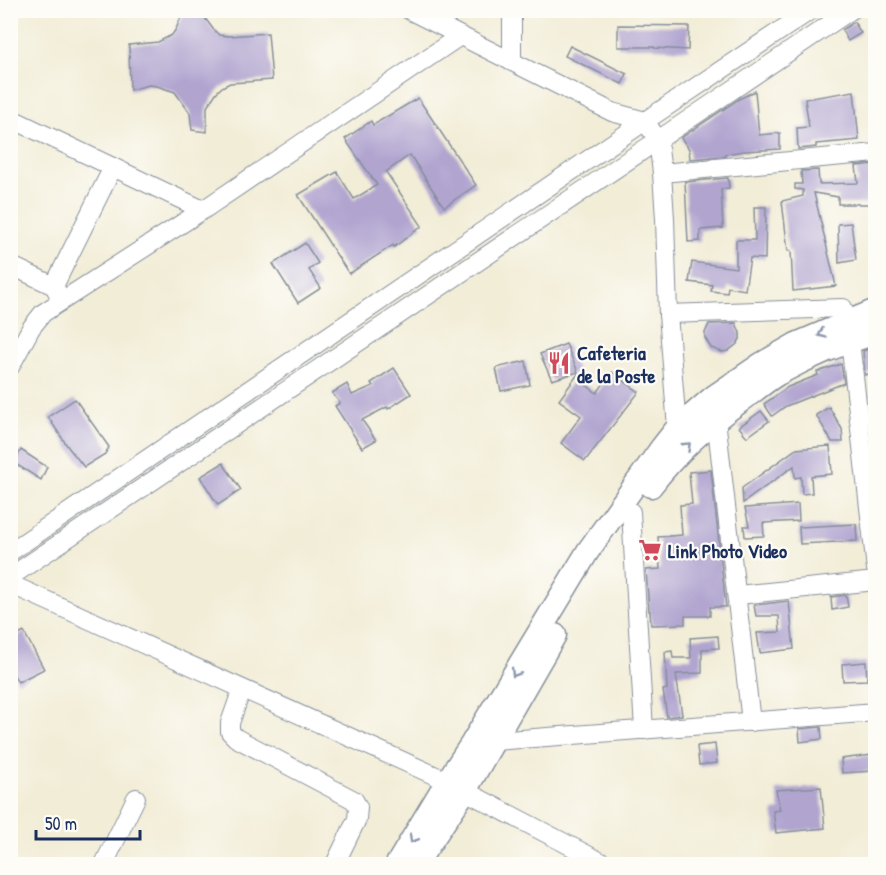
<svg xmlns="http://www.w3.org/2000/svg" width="886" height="875" viewBox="0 0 886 875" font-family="'Patrick Hand',sans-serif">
<rect width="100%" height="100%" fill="#fdfcf7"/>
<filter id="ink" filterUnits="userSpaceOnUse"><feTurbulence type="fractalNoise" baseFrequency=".0167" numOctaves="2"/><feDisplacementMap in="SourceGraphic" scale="12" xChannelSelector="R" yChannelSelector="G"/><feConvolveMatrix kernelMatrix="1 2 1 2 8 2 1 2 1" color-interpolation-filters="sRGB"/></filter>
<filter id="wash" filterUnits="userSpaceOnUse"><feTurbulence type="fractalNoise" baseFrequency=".008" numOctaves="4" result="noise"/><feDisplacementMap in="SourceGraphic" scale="24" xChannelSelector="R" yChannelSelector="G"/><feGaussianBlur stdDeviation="1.35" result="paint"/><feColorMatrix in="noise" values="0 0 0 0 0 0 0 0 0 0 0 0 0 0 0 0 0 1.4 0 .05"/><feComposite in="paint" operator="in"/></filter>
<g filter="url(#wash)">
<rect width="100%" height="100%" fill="#f2edd7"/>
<g id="blocks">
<g fill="#b1a5d0">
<path d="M184,10H199L213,29L219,35L229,36L268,33L272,80L230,83L222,87L216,93L207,107V132L192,130L190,113L175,92L157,86L149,85L130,90L129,45L158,42L172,35L176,29Z"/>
<path d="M854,22L861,33L848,41L842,30Z"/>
<path d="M618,25L689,26L688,50L654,48V47H618Z"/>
<path d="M570,46L627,74L622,84L565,56Z"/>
<path d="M755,91L759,135L780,133V149L744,151L725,154V156L690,159L689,149L681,138L739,99Z"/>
<path d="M854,91L859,140L816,144V147L798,149L797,128L809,127L805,99Z"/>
<path d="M418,98L476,185L444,207L410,155L386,172L422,226L394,247L393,245L349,274L298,195L337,172L354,199L377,185L345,139L371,121L373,125Z"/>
<path d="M875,164L876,204H838V197L814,193L836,286L793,291L791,251H788L782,201L803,196V190L795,189V184H802L801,171L818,170L819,184L858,183L856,166Z"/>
<path d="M728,178L729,188L721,189L723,228L700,230V241L688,242L685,182Z"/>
<path d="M754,207H766L765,259L750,258L745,290L728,287L727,293L711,291L712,285L689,282L692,262L736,268V240H755Z"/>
<path d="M851,223L856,260L839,263L838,224Z"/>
<path d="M305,243L318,263L309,270L321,288L298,303L273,264Z"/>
<path d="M736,323L740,333V339L737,344L728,351L722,352L711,348L705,338V333L709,324Z"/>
<path d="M566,344L578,372L552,380L540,354Z"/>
<path d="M872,348L874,372L865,375L863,351Z"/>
<path d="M526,361L530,385L501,391L496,368Z"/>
<path d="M841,364L844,383L786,406L772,416L764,404L788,387L818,375L817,372Z"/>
<path d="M394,368L411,394L388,409L387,407L362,420L376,440L362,448L335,406L340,403L332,393L347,384L352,395L373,386L371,383Z"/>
<path d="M612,372L639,392L585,461L561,443L581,416L559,400L578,374L582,382L597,393Z"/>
<path d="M75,399L109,447L105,454L84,467L68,447L48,417Z"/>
<path d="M829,407L842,429L843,442H832L816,415Z"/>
<path d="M761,411L769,421L747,437L739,427Z"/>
<path d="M830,446L832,474L811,476L812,493L802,494L801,477L795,478L794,466L743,503L742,488L796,449Z"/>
<path d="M21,450L47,467L41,480L14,463Z"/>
<path d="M223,463L241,490L218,505L200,477Z"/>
<path d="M711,470L726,607H710V616H685V624L651,625L650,611H649L646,570L660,569L658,537L682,535L680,505L692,504L689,472Z"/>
<path d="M798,504L799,521L763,523L764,536L745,537L744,526H749L745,508Z"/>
<path d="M856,524L857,541L800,544L799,527Z"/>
<path d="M846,595L848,607L832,610L831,597Z"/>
<path d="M789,601L794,649L760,653L757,633L780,632L779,616H756L754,605Z"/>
<path d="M24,632L44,669L18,682L10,669V640Z"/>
<path d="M718,636L719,648L702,649V673L676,674L682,715L667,717L663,690L667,689L665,652L672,651L673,658H691L690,638Z"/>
<path d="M866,662L867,680L843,681L842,664Z"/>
<path d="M821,727L822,739L800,742L799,729Z"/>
<path d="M715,744L717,763L699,765L697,746Z"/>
<path d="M872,755L873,771L842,773L841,759Z"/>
<path d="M821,787L825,828L776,833L773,811L780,810L776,790Z"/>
</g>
</g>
</g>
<g filter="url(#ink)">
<use href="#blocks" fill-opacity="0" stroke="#868e9a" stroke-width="1.5"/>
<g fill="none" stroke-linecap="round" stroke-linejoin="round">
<g stroke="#868e9a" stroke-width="20">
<g id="minor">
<path d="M409,10L612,112L645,121L658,140L662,173L665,219L668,314L677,428"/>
<path d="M512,10V62"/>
<path d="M10,118L203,210"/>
<path d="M662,173L876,153"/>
<path d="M10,265L54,286L59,295"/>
<path d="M54,286L113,167"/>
<path d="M668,314L843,308L847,321"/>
<path d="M850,341L876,569"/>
<path d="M10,367L31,328L43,313L203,210L460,36"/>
<path d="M716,419L751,722"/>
<path d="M631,512L644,730"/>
<path d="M10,552L654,115L811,10"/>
<path d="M10,577L851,10"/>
<path d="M10,584L447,781"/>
<path d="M738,595L876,581"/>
<path d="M242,689L230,723V732L236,738L354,800L358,807L357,819L335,864"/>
<path d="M482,742L876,712"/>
<path d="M465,791L605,864"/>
<path d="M104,864L136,798"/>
</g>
</g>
<g stroke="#868e9a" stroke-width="25">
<g id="major">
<path d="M651,486C676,453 707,425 741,401C753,392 765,382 778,374C809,357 842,343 876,333"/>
<path d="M397,864L447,781L472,743L588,551L662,447L677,428L713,397L761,364L796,344L876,310"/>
<path d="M416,864L465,791L555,635"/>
</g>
</g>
<use href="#minor" stroke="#fff" stroke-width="18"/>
<use href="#major" stroke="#fff" stroke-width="22"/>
</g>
<defs><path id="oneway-chevron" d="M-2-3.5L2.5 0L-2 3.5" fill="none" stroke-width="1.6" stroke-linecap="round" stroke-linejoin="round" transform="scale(1.5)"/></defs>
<g stroke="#8d97ae">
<use href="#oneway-chevron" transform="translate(822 334) rotate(156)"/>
<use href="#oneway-chevron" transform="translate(687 446) rotate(-44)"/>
<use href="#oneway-chevron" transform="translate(515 673) rotate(121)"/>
<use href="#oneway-chevron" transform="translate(413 839) rotate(121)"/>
</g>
</g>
<defs>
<g id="restaurant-bare" transform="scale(1.8)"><path d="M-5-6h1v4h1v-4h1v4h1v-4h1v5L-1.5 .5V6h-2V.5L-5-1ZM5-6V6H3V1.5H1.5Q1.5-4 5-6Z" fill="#d1495b" stroke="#fdfcf7" stroke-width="2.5" paint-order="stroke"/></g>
<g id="supermarket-bare" transform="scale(1.8)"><path d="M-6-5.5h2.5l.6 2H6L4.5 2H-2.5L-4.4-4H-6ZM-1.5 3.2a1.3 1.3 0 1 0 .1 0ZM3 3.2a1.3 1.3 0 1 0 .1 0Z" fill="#d1495b" stroke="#fdfcf7" stroke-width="2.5" paint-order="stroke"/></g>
</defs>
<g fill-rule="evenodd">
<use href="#restaurant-bare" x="559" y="363"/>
<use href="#supermarket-bare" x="650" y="550"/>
</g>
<g text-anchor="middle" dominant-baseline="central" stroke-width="4.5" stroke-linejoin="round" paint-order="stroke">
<g font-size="20" font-weight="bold" fill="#1b2f5e" stroke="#fdfcf7" text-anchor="start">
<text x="577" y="352">Cafeteria<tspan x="577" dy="23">de la Poste</tspan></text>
<text x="668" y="550">Link Photo Video</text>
</g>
</g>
<rect width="886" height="875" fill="none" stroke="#fdfcf7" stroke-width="36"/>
<path d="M36 830v9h104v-9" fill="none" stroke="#1b2f5e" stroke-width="3"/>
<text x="45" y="830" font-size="18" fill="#1b2f5e" stroke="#fdfcf7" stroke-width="4.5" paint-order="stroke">50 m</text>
</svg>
